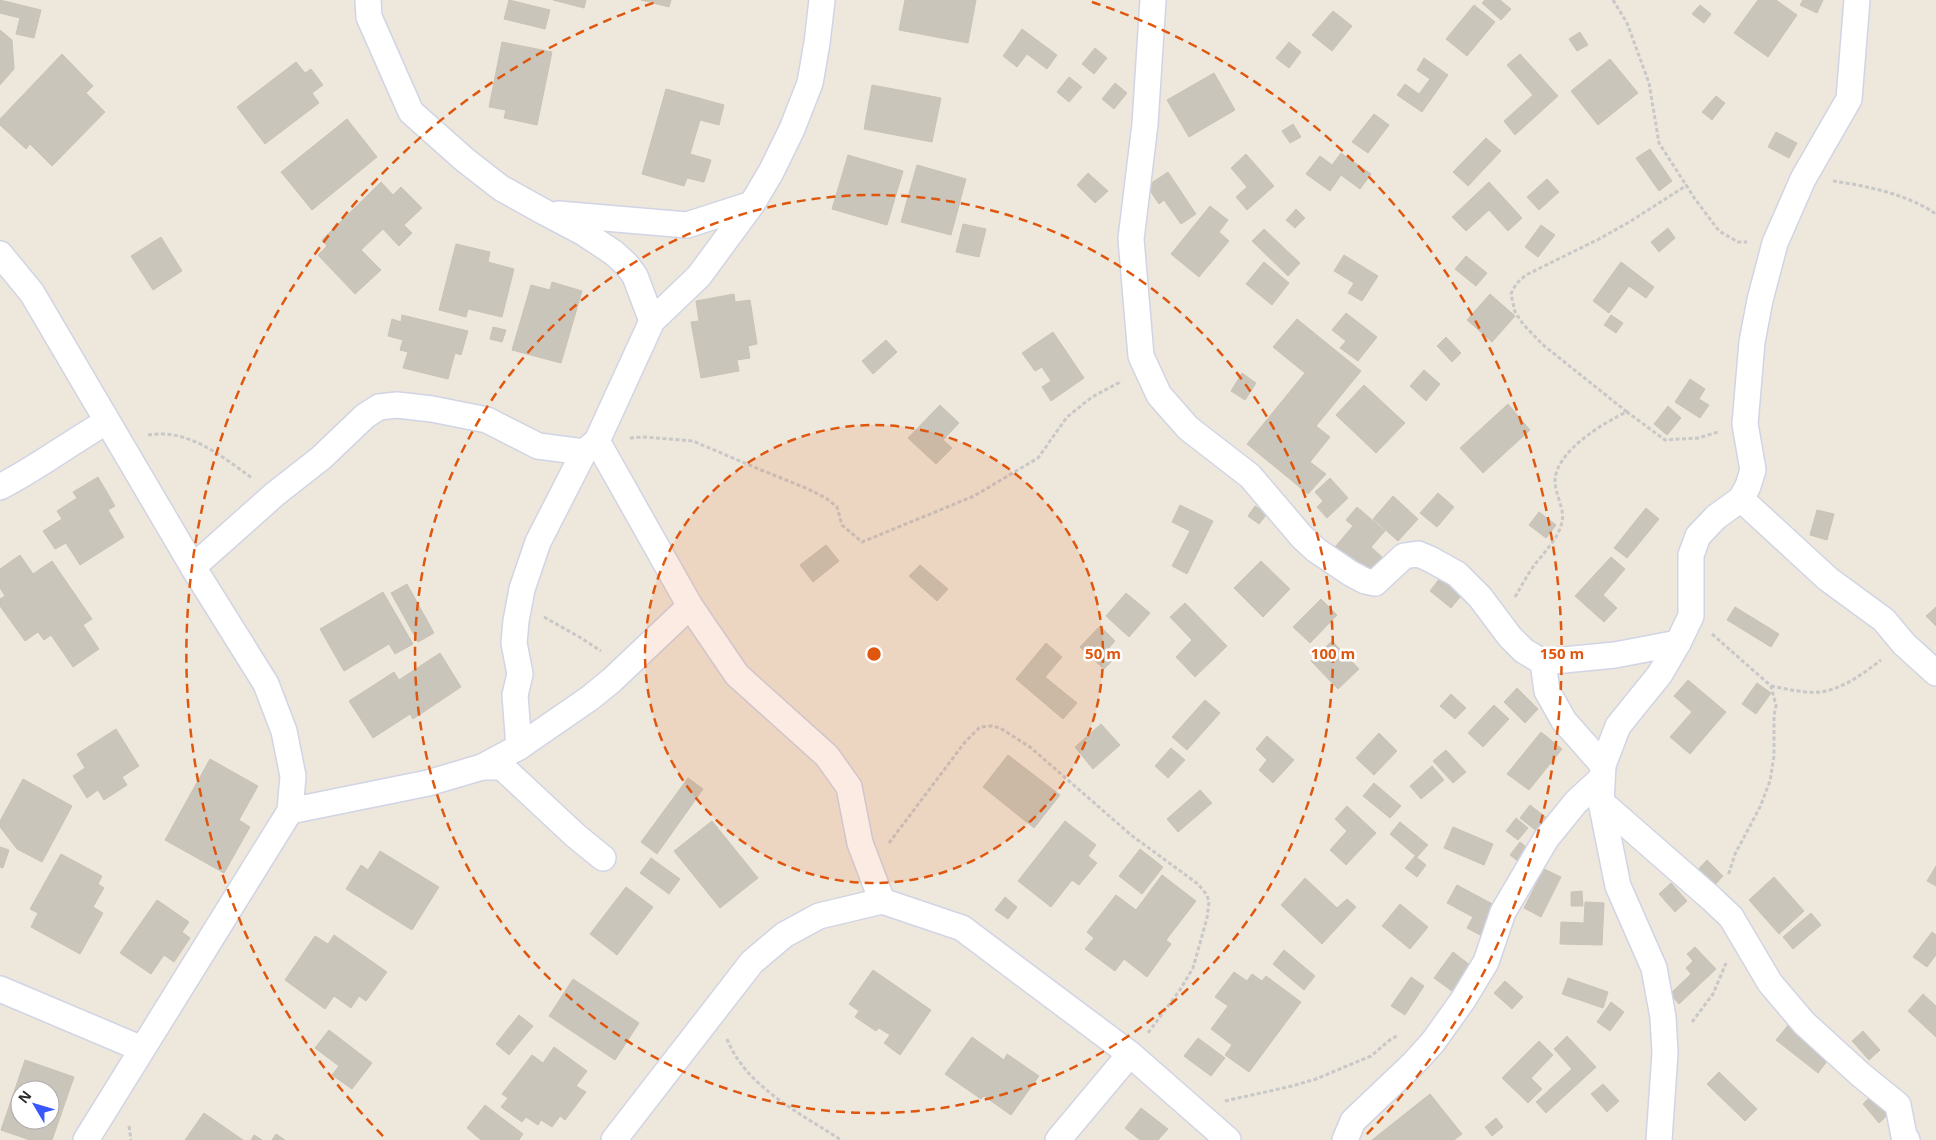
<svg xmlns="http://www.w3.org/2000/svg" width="1936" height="1140" viewBox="0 0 1936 1140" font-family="'Open Sans',sans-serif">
<rect width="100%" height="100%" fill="#eee7db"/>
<g fill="#c9c5ba" stroke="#cac3b5" fill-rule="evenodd">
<path d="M0,0L41,10L34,38L16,34L20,18L0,13Z"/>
<path d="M509,0L550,10L545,29L504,19Z"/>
<path d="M553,0H586L584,8Z"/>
<path d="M641,0H671L669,7Z"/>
<path d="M905,0H976L968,43L899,30Z"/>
<path d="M1485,0H1500L1511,9L1501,20L1482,3Z"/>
<path d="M1758,0H1776L1797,15L1768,57L1734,33Z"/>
<path d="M1803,0H1823L1817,13L1800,5Z"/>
<path d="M1474,5L1495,22L1467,56L1446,39Z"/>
<path d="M1700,5L1711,14L1704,23L1692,14Z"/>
<path d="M1333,11L1352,26L1332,51L1312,35Z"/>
<path d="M1022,29L1057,55L1047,69L1027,54L1017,67L1003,56Z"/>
<path d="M0,30L12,40L14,69L0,85Z"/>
<path d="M1580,32L1588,45L1577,51L1569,39Z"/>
<path d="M502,42L552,52L537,125L504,118L506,110L489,107Z"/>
<path d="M1289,42L1301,52L1289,68L1276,58Z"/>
<path d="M1095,48L1107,58L1094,74L1082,64Z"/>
<path d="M62,54L93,86L86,93L105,112L52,166L30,144L26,149L0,125V119Z"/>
<path d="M1520,54L1558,96L1515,135L1504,121L1533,95L1507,65Z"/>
<path d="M1424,58L1448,75L1422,112L1397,95L1405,84L1419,94L1430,79L1417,70Z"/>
<path d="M1610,59L1638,93L1598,125L1571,91Z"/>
<path d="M296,62L305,73L311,69L323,85L312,93L319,103L265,144L237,107Z"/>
<path d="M1214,73L1235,110L1189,137L1167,100Z"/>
<path d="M1069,77L1082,87L1069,102L1057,92Z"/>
<path d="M1115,83L1127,93L1114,109L1102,99Z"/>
<path d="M872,85L941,98L932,142L864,129Z"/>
<path d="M666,89L724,105L719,125L700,120L690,154L711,160L704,182L687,178L684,186L642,174Z"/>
<path d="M1716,96L1725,103L1712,120L1702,112Z"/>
<path d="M1374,114L1389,125L1368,153L1352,142Z"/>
<path d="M347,119L377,157L312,210L281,172Z"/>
<path d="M1293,124L1301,137L1290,143L1282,131Z"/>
<path d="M1776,132L1797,143L1789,158L1768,147Z"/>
<path d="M1486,138L1501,151L1468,186L1453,172Z"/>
<path d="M1650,149L1672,181L1659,191L1636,158Z"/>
<path d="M1341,153L1371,174L1360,189L1341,175L1330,191L1306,174L1320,156L1332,165Z"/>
<path d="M1246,154L1274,186L1247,210L1236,197L1247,187L1231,168Z"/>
<path d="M848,155L903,171L887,225L832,209Z"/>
<path d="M917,165L966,179L951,235L901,222Z"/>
<path d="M1168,172L1196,214L1181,224L1164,200L1159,204L1147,186Z"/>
<path d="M1088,173L1108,191L1095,203L1077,185Z"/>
<path d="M1547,179L1559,192L1539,210L1527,197Z"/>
<path d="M381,182L393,195L401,187L422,208L404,225L412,233L399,246L383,229L361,250L381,270L355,294L318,255L327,246L322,240Z"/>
<path d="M1489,182L1522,218L1508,231L1489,210L1466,231L1452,217Z"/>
<path d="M1210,206L1228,220L1219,232L1229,241L1199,277L1171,254Z"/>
<path d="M1296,209L1305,218L1295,228L1286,220Z"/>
<path d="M963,224L986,229L979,257L956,252Z"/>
<path d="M1541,225L1555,235L1538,257L1525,247Z"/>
<path d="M1668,228L1675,238L1659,252L1651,242Z"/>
<path d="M1264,229L1300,263L1288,276L1252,241Z"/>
<path d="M161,237L182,271L153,290L131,256Z"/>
<path d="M456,244L490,252L488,262L514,269L502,317L468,309L466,317L439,310Z"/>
<path d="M1344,255L1378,276L1362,301L1348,293L1354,283L1334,271Z"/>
<path d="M1466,256L1487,273L1476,286L1455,269Z"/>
<path d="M1264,262L1289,283L1272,305L1246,284Z"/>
<path d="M1621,262L1654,287L1646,298L1629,286L1609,313L1593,301Z"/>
<path d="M552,282L582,291L561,363L512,350L531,285L550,290Z"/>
<path d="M734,294L735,302L750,300L757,344L748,346L750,358L737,360L739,371L701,378L691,322L699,321L696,301Z"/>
<path d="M1490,294L1515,316L1492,342L1467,320Z"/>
<path d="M1346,313L1377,337L1358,361L1340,348L1346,341L1332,330Z"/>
<path d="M402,315L468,331L461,355L455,353L448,379L403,368L408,352L400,350L403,340L388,336L392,319L401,322Z"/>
<path d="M1611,315L1623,323L1616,333L1604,325Z"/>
<path d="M1297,319L1361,371L1316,426L1330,437L1310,462L1326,474L1308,494L1247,444L1305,373L1273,347Z"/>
<path d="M493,327L506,330L502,342L490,339Z"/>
<path d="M1053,332L1084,378L1051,401L1042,387L1051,381L1042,367L1035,371L1022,353Z"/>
<path d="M1446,337L1461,353L1452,362L1437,346Z"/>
<path d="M886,340L897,352L873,374L862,361Z"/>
<path d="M1424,370L1440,384L1426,401L1410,386Z"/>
<path d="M1242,373L1256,383L1245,400L1231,391Z"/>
<path d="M1690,379L1705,389L1699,399L1709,405L1700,418L1675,402Z"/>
<path d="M1364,385L1405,423L1376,453L1336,415Z"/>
<path d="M1508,404L1530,430L1483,473L1460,448Z"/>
<path d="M940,405L959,423L943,440L952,448L936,464L908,438Z"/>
<path d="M1668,406L1681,418L1667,435L1654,424Z"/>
<path d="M98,477L115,506L108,510L124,537L80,565L66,543L55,549L43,531L62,519L57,511L77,498L73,492Z"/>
<path d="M1330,478L1348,498L1327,518L1317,507L1323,501L1315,492Z"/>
<path d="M1438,493L1454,507L1437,527L1420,513Z"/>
<path d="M1393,496L1418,519L1398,541L1373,519Z"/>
<path d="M1180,505L1213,521L1187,574L1172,566L1190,531L1172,522Z"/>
<path d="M1255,506L1267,514L1259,524L1248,516Z"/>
<path d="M1357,507L1385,531L1371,547L1383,558L1368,575L1335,547L1353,526L1346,520Z"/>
<path d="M1646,508L1659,519L1627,558L1614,548Z"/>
<path d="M1817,510L1834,514L1827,540L1810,535Z"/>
<path d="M1539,512L1556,525L1546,538L1529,525Z"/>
<path d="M826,545L839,561L813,582L800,565Z"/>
<path d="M20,555L33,574L52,561L92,619L83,625L99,649L73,667L51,635L44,640L38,632L25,641L0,606V599L5,596L0,588V569Z"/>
<path d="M1611,557L1625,569L1603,595L1617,608L1604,622L1575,596Z"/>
<path d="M1261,561L1290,589L1263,617L1234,588Z"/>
<path d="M920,565L948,589L937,601L909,576Z"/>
<path d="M1440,578L1461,596L1451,608L1430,591Z"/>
<path d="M407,584L434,633L418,642L391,593Z"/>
<path d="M383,592L413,644L395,654L389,644L344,671L320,629Z"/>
<path d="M1126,593L1150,613L1129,637L1106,616Z"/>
<path d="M1321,599L1337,615L1310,643L1293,627Z"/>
<path d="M1185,603L1227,646L1195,677L1176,657L1192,640L1170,617Z"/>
<path d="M1735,607L1779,634L1771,647L1727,620Z"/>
<path d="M1936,607V626L1926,616Z"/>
<path d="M1100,626L1115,641L1107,650L1115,658L1104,669L1080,647Z"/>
<path d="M1332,641L1359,669L1338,689L1311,661Z"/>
<path d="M1046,643L1062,657L1045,677L1077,703L1063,719L1016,679Z"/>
<path d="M440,653L461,687L413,719L410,714L373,738L349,701L394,672L399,680Z"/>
<path d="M1688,680L1726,712L1690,754L1670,737L1692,712L1674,696Z"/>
<path d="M1757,683L1771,693L1756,714L1742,704Z"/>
<path d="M1517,688L1538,709L1525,723L1504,702Z"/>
<path d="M1451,694L1466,708L1455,719L1440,706Z"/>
<path d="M1205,700L1220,713L1187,750L1172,737Z"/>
<path d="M1494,705L1509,719L1483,747L1468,733Z"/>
<path d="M1101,724L1120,745L1093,769L1075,747Z"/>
<path d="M116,729L139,766L122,777L127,785L104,800L98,790L87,798L73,776L85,768L77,754Z"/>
<path d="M1541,732L1562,749L1529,790L1507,774Z"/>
<path d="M1379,733L1397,751L1374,775L1356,758Z"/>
<path d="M1267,736L1294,760L1273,783L1259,770L1267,760L1256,749Z"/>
<path d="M1171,748L1185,760L1168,778L1155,766Z"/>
<path d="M1446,750L1466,772L1453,783L1433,761Z"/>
<path d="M1008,755L1060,795L1034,828L983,787Z"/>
<path d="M210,759L258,786L239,820L250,827L224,873L165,840Z"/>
<path d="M1432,766L1444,780L1421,799L1410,786Z"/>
<path d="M688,778L703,789L657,854L641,842Z"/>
<path d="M23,779L72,806L42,862L17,849L0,827V821Z"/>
<path d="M1374,783L1401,806L1390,818L1363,796Z"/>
<path d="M1200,790L1212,803L1178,832L1167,819Z"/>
<path d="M1530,805L1548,819L1538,832L1520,818Z"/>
<path d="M1347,806L1376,833L1346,865L1330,850L1347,831L1335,819Z"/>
<path d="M1516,818L1528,828L1518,840L1506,831Z"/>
<path d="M712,821L758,878L720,908L674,851Z"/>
<path d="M1065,821L1096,845L1088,856L1097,863L1079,885L1072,880L1051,907L1018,881Z"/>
<path d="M1400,822L1428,845L1417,857L1390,834Z"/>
<path d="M1453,827L1493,844L1484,865L1444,848Z"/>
<path d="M1520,842L1532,852L1522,864L1510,855Z"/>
<path d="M0,847L9,850L3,868L0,867Z"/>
<path d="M1140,849L1163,867L1142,894L1119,876Z"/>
<path d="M380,851L439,887L412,930L346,889L361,865L368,870Z"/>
<path d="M61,854L102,876L98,884L104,888L93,907L103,913L80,954L31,927L38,913L30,909Z"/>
<path d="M1415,856L1426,865L1417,877L1405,868Z"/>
<path d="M651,858L680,879L669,894L640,873Z"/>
<path d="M1707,860L1723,876L1710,890L1694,874Z"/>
<path d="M1936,866V886L1927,881Z"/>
<path d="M1544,869L1561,877L1541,917L1524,908Z"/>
<path d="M1162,875L1196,901L1166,940L1171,944L1147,977L1124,959L1115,971L1085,949L1094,938L1087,932L1116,895L1136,910Z"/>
<path d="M1774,877L1804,911L1779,934L1749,900Z"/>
<path d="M1305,878L1337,908L1347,899L1356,907L1322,944L1281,905Z"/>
<path d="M1671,883L1687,901L1675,912L1659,894Z"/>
<path d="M1457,885L1500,908L1484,937L1467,928L1473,917L1447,903Z"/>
<path d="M626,887L653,907L617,955L590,934Z"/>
<path d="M1582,891L1583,906H1571V892Z"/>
<path d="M1005,897L1017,907L1008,919L995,910Z"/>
<path d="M157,900L189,922L182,932L190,938L174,962L164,955L151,974L120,953Z"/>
<path d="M1585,902L1604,903L1602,945L1560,944L1561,922L1584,923Z"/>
<path d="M1400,904L1428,927L1410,949L1382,926Z"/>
<path d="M1811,913L1821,925L1793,949L1783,937Z"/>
<path d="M1932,932L1936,935V955L1927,967L1913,957Z"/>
<path d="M334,935L387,972L366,1001L359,996L351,1008L334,996L325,1009L285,980L315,936L328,944Z"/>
<path d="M1695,947L1716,969L1679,1004L1670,994L1691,974L1686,968L1693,961L1687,954Z"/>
<path d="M1284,950L1315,976L1304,990L1273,964Z"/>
<path d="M1453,952L1475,969L1456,994L1434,978Z"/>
<path d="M873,970L931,1010L900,1055L884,1043L890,1035L879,1028L876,1031L855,1017L859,1011L849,1004Z"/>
<path d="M1234,972L1247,981L1252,974L1262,981L1266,976L1301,1002L1249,1072L1225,1055L1232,1045L1211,1029L1228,1006L1215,997Z"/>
<path d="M1411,977L1424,986L1405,1015L1391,1006Z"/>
<path d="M1568,978L1608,992L1603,1008L1562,994Z"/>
<path d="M573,979L639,1023L615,1060L549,1016Z"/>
<path d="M1505,981L1523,997L1512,1009L1494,993Z"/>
<path d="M1923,994L1936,1006V1037L1908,1011Z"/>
<path d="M1611,1002L1624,1012L1610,1031L1597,1022Z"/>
<path d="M519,1015L533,1026L509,1055L496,1044Z"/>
<path d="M1790,1023L1831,1056L1818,1073L1776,1040Z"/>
<path d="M329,1030L372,1063L352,1089L332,1075L339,1066L315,1048Z"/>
<path d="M1863,1031L1880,1050L1869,1060L1852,1041Z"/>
<path d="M1567,1036L1596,1067L1546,1113L1536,1102L1572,1069L1554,1049Z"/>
<path d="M972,1037L1004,1060L1007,1054L1039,1076L1011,1115L984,1096L981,1099L945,1074Z"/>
<path d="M1198,1038L1225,1058L1211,1076L1184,1056Z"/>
<path d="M1539,1041L1553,1055L1531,1078L1542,1089L1528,1103L1502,1078Z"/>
<path d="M554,1047L587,1071L576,1086L586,1092L565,1120L560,1116L552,1127L541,1120L538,1125L526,1117L522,1122L501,1107L508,1098L502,1094L532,1055L543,1063Z"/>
<path d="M25,1060L74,1077L52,1140H30L1,1130ZM20,1090H50V1120H20Z"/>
<path d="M1719,1072L1757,1109L1745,1121L1707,1084Z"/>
<path d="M1603,1084L1619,1101L1607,1112L1591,1094Z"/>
<path d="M1430,1094L1462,1134L1454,1140H1372Z"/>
<path d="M1873,1094L1890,1113L1879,1123L1863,1104Z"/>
<path d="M485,1105L523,1134L519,1140H481L467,1128Z"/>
<path d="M1141,1108L1168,1129L1158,1140H1140L1125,1128Z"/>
<path d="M204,1113L243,1140H185Z"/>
<path d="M1496,1118L1503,1127L1492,1136L1485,1127Z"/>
<path d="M276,1134L285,1140H272Z"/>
<path d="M254,1135L262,1140H251Z"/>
</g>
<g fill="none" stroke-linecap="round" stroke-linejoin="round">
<g stroke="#d1d4e5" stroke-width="28">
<g id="street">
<path d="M368,0L369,17L411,112L465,160L501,188L546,213L584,233L614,253L627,265L635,276L652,321"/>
<path d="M1153,0L1145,124L1131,239L1141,356L1159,395L1188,428L1250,476L1302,537L1316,550L1350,573L1365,581L1375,583L1404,556L1418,554L1430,559L1457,574L1480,597L1510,637L1524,651L1543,662L1615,655L1678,643"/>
<path d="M558,214L687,225L752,204"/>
<path d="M0,254L32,293L193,567L266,684L284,731L293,776L290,811L86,1140"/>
<path d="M597,441L690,606"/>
<path d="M0,487C37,468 70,443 106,422"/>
<path d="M1741,499L1828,579L1884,620L1904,644L1936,673"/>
<path d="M193,567L275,494L321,458L365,416L379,407L397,405L432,409L487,420L538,446L584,452"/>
<path d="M1543,662L1547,691L1564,721L1603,765"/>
<path d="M519,747L515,695L520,674L514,643L516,621L522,589L538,542L584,452L597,441L652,321L699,276L752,204L771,172L792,129L810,83L817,43L822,0"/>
<path d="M482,767H502L576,836L603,858"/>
<path d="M1601,802L1712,899L1731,917L1770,983L1804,1023L1861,1075L1898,1105L1904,1136L1907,1140"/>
<path d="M290,811L428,783L482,767L519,747L590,698L612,680L690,606L737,675L827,756L849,787L860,843L882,901"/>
<path d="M0,989L142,1049"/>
<path d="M614,1140L752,962L784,935L819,916L882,901L962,928L1130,1054L1228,1140"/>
<path d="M1058,1140L1130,1054"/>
<path d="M1345,1140L1353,1121L1414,1063L1433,1042L1463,1000L1486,962L1503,912L1546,839L1576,802L1602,778"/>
<path d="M1659,1140L1665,1053L1663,1017L1654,968L1618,886L1601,802L1603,765L1618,726L1660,674L1678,643L1691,616V555L1698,536L1716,517L1741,499L1748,486L1753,470L1745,424L1752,342L1760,300L1775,243L1803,179L1849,99L1857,0"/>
</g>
</g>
<g stroke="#c8c8c8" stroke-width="3" stroke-dasharray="4 2.5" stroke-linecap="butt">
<path d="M1613,0L1627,23L1649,83L1659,143L1695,199L1719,231L1738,242H1747"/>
<path d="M1833,181C1867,186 1907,194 1936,214"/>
<path d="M1627,412L1542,344L1523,324L1515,312L1511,294L1516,284L1526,275L1599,239L1631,221L1687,185"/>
<path d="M148,435C188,428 221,456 252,478"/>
<path d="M630,438L645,437L693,441L761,470L806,488L826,498L837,507L842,525L862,542L974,496L1038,458L1067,417L1092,397L1122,381"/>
<path d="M1515,597C1521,587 1526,577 1533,567C1543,553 1558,540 1562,522C1565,509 1555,494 1555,481C1555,452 1604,422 1627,412L1665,440L1698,438L1718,432"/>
<path d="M544,617L581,638L601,651"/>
<path d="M1712,634L1771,686L1776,705L1774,716V756L1770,781L1760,807L1735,854L1728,876"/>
<path d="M1771,686C1788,689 1809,695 1826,691C1847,686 1864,673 1881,660"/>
<path d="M889,843L965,742L980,727L992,726L1000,728L1030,747L1131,835L1198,884L1207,895L1209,902L1207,918L1193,968L1180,990L1148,1033"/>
<path d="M1692,1022L1713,994L1726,963"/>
<path d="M727,1039C746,1087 800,1113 841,1140"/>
<path d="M1225,1101L1292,1086L1316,1079L1371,1056L1391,1039L1399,1035"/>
<path d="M129,1126L131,1140"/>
</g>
<use href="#street" stroke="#fff" stroke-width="25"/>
</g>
<circle cx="874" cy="654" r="229" fill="#df570e" fill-opacity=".12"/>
<g fill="none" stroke="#df570e" stroke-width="2.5" stroke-dasharray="9 6">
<circle cx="874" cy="654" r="229"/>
<circle cx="874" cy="654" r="459"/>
<path d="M383 1136A688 688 0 0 1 656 2M1092 2A688 688 0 0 1 1365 1136"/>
</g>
<circle cx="874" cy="654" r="8" fill="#df570e" stroke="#fff" stroke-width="2.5"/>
<g font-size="15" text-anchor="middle" font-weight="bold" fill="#df570e" stroke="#fff" stroke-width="5" stroke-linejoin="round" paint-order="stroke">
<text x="1103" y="659">50 m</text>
<text x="1333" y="659">100 m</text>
<text x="1562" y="659">150 m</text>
</g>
<g transform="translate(35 1105) rotate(308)"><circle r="24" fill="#ffffff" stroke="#aaaaaa"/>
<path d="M0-4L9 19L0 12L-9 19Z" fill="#3858ff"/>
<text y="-8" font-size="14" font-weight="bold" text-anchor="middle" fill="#2b2b2b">N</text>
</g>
</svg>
